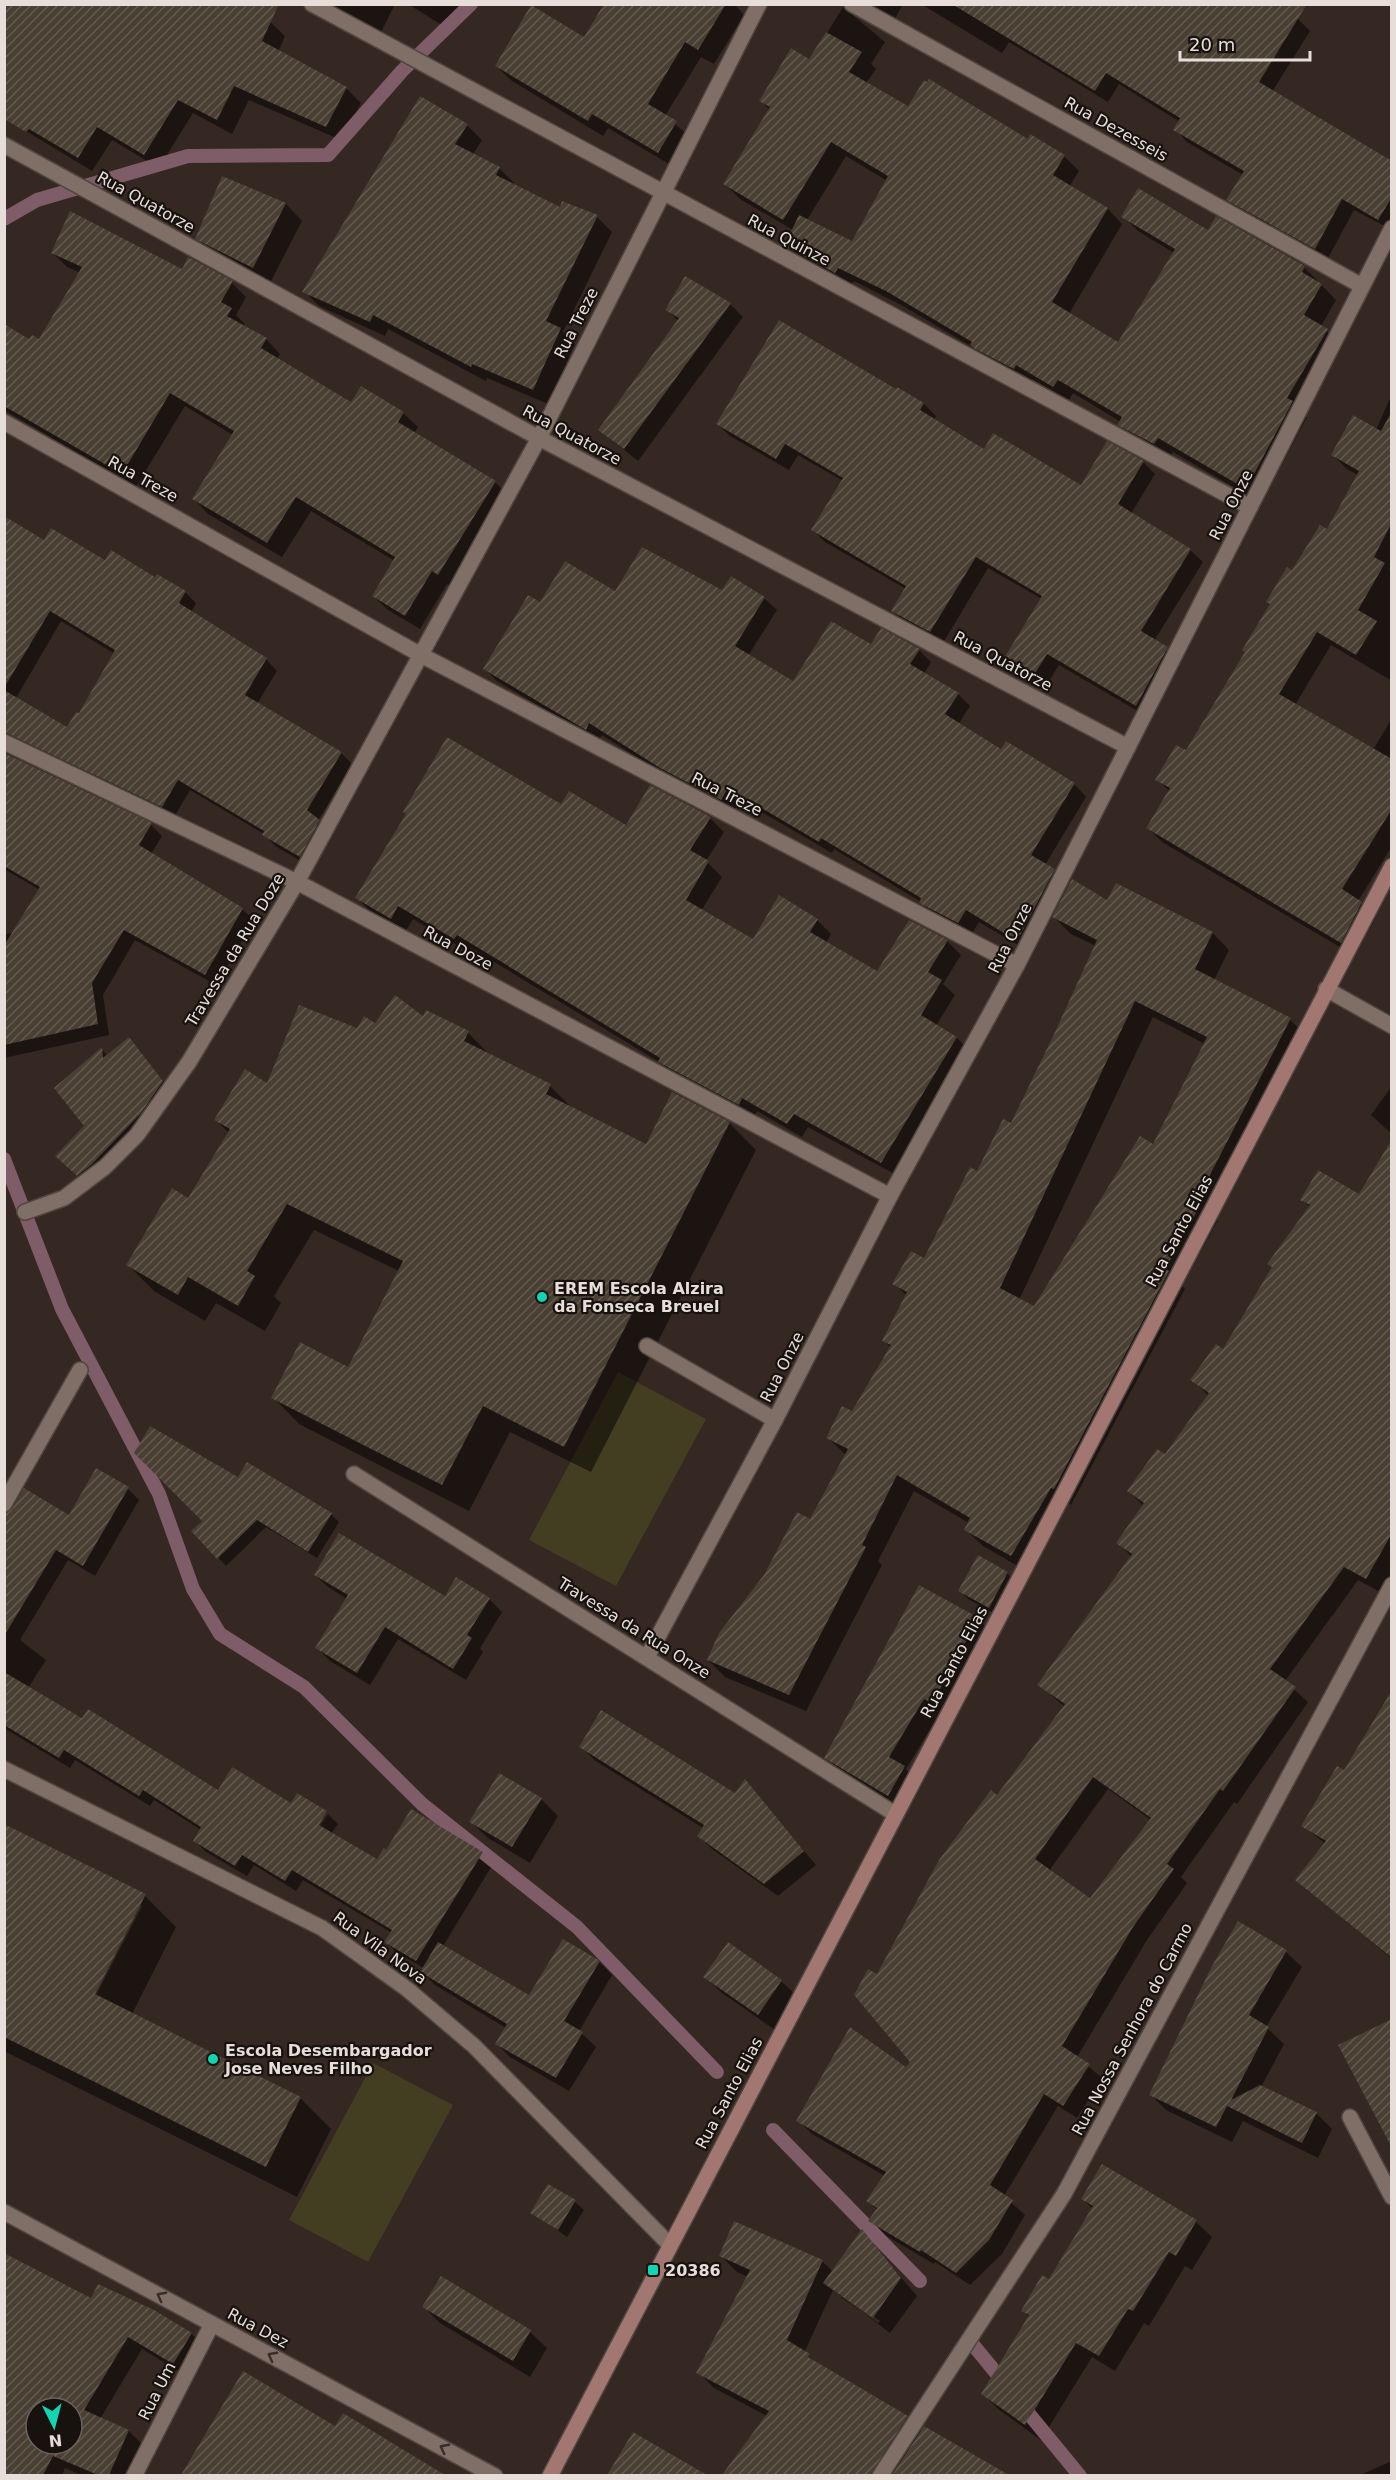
<svg xmlns="http://www.w3.org/2000/svg" width="1396" height="2480" viewBox="0 0 1396 2480" font-family="'DejaVu Sans',sans-serif">
<defs>
<pattern id="building-hatch" width="6" height="6" patternUnits="userSpaceOnUse" patternTransform="scale(1.5)"><rect width="6" height="6" fill="#493f33"/><path d="M-1 1l2-2M0 6l6-6M5 7l2-2" fill="none" stroke="#635a50"/></pattern>
</defs>
<rect width="100%" height="100%" fill="#352721"/>
<g fill="#433d21">
<path d="M618,1372L706,1419L616,1586L529,1540Z"/>
<path d="M373,2063L453,2105L368,2262L289,2220Z"/>
</g>
<g fill="#0007" fill-rule="evenodd">
<path d="M324,4H395L381,32Z"/>
<path d="M408,4H463L448,29Z"/>
<path d="M606,4H734L744,15L714,64L701,57L665,116L692,138L674,167L608,128L603,136L512,81L496,66L585,39Z"/>
<path d="M859,4H903L894,20Z"/>
<path d="M921,4H1274L1298,19L1310,31L1272,92L1392,163V230L1354,210L1327,260L1240,212L1228,200L1243,175L1187,142L1175,129L1180,122L1119,84L1108,102L1009,42L1002,53Z"/>
<path d="M843,7L885,42L871,64L876,69L866,83L908,108L1028,141L1064,156L1079,171L1069,187L1108,209L1122,224L1069,314L1119,344L1174,253L1138,231L1123,216L1209,232L1304,267L1336,300L1321,326L1342,345L1302,413L1307,417L1261,503L1173,452L1169,458L1134,439L1119,425L1121,422L1073,393L1069,400L1032,379L1029,383L987,360L976,349L903,306L854,281L850,287L800,261L785,246L793,230L740,199L725,184L770,110L761,101L810,61ZM846,156L887,181L852,243L807,220Z"/>
<path d="M270,22L285,36L278,52L346,88L361,103L341,140L249,100L232,134L193,113L159,168L112,140L92,171L21,128Z"/>
<path d="M467,125L482,140L473,154L499,168L514,183L513,185L560,209L563,203L597,217L612,232L563,332L575,344L548,404L487,378L486,381L388,329L385,336L319,306L304,291Z"/>
<path d="M223,178L286,204L302,221L270,283L214,255L197,238Z"/>
<path d="M52,252L183,271L232,283L246,297L236,315L245,324L243,327L266,339L280,354L277,359L352,404L362,388L403,413L418,427L414,433L495,482L509,496L453,588L447,584L420,629L388,610L373,596L395,561L311,511L282,557L208,514L194,499L233,435L185,406L136,487L4,410V326L30,341H40L81,273L67,267Z"/>
<path d="M730,304L743,317L638,461L600,430L678,321L667,309Z"/>
<path d="M898,389L924,404L936,416L934,420L984,451L1081,487L1143,462L1155,474L1131,514L1190,550L1203,562L1154,641L1179,660L1148,717L1059,665L1046,686L1018,670L1006,658L1042,599L988,568L943,643L905,623L893,611L906,589L825,542L813,530L843,481L798,455L789,470L730,436L718,424Z"/>
<path d="M1392,394V564L1389,569L1392,572V681L1331,645L1295,705L1373,750L1392,718V846L1358,901L1376,917L1355,956L1162,842L1148,828L1170,792L1157,779L1186,752L1293,572L1327,531L1358,475L1347,469L1333,455L1376,430Z"/>
<path d="M4,518L44,542L156,579L157,576L185,592L196,603L191,613L266,659L277,671L257,704L341,753L352,764L318,821L330,833L311,867L275,846L264,834L190,790L174,817L9,745L5,755L151,825L162,836L151,854L242,909L254,920L216,985L135,940L103,995L109,1035L4,1058V935L14,932L40,890L4,869ZM61,621L115,654L79,715L68,729L16,698Z"/>
<path d="M723,592L764,598L777,610L748,656L794,683L871,647L919,650L931,662L924,674L958,694L970,706L958,725L1002,751L1074,784L1086,797L1045,865L1066,883L1030,952L979,922L971,935L933,915L921,902L834,849L832,853L741,800L734,811L674,781L602,735L598,741L497,681L485,669L540,604L616,593Z"/>
<path d="M562,806L626,827L710,818L724,832L706,861L722,877L701,911L753,941L817,920L831,934L826,943L878,973L947,941L961,955L943,984L955,995L936,1026L957,1038L971,1052L896,1175L808,1127L802,1137L757,1111L753,1118L674,1076L661,1063L471,948L468,952L413,919L405,932L371,912L357,898Z"/>
<path d="M1116,885L1213,933L1229,950L1214,980L1290,1020L1307,1036L1214,1216L1218,1220L1182,1286L1185,1289L1071,1505L1068,1503L1028,1572L983,1546L966,1530L969,1523L914,1491L878,1561L882,1565L806,1711L725,1677L708,1660L811,1521L846,1455L828,1438L852,1413L891,1348L884,1340L907,1296L894,1283L925,1260L978,1173L1011,1125L1096,946L1071,934L1054,917L1108,902ZM1153,1017L1205,1044L1154,1146L1035,1308L1019,1300Z"/>
<path d="M423,1019L468,1033L491,1056L550,1086L573,1109L646,1146L729,1123L756,1150L591,1472L510,1432L469,1511L299,1424L273,1397L349,1369L399,1271L314,1230L274,1296L281,1303L265,1331L216,1303L205,1321L154,1291L128,1265L188,1200L229,1133L216,1120L357,1030L376,1025Z"/>
<path d="M129,1039L174,1094L89,1187L68,1168L86,1126L102,1050L108,1056Z"/>
<path d="M1392,1086V1134L1371,1115Z"/>
<path d="M1392,1142V1571L1380,1592L1358,1580L1285,1681L1308,1702L1237,1804L1234,1802L1181,1877L1187,1883L1147,1940L1077,2057L1102,2078L1077,2118L1058,2106L1004,2196L1025,2215L1002,2254L970,2285L935,2262L934,2264L883,2234L870,2221L877,2210L868,2201L885,2176L812,2134L798,2120L906,2069L912,2063L877,1976L997,1797L1065,1707L1039,1685L1132,1557L1118,1543L1144,1506L1128,1491L1165,1456L1209,1396L1192,1379L1223,1351L1310,1207L1302,1200L1359,1196ZM1108,1789L1151,1820L1091,1900L1049,1871Z"/>
<path d="M238,1479L331,1514L339,1522L317,1558L266,1527L226,1566L193,1531Z"/>
<path d="M128,1489L139,1500L95,1576L68,1560L20,1640L46,1660L28,1688L218,1792L292,1805L298,1795L327,1813H325L314,1831L316,1832L328,1814L338,1824L331,1834L377,1861L482,1853L493,1864L443,1946L529,1997L599,1962L612,1975L579,2031L596,2047L569,2091L510,2057L497,2044L506,2028L435,1985L422,1972L424,1968L397,1953L386,1942L392,1933L303,1880L296,1891L254,1865L247,1876L206,1852L195,1841L201,1830L154,1800L150,1806L75,1760L70,1768L4,1728V1527L70,1517Z"/>
<path d="M979,1557L1007,1573L1015,1581L997,1615L968,1599L960,1591Z"/>
<path d="M315,1575L445,1598L489,1599L502,1612L480,1648L483,1652L466,1680L398,1639L370,1685L330,1661L317,1648L347,1599L328,1587Z"/>
<path d="M978,1619L993,1634L948,1717L940,1713L906,1769L920,1782L904,1810L842,1773L826,1758Z"/>
<path d="M1392,1693V1959L1297,1880L1326,1844L1303,1826L1345,1772Z"/>
<path d="M581,1746L735,1795L745,1781L816,1865L778,1896L712,1849L699,1836L703,1828L594,1760Z"/>
<path d="M499,1775L541,1799L558,1816L530,1863L488,1838L471,1822Z"/>
<path d="M4,1826L145,1896L176,1927L132,2014L300,2098L331,2129L297,2197L4,2051ZM138,1906H142L93,2001L91,2000Z"/>
<path d="M1239,1923L1286,1952L1302,1967L1266,2027L1284,2044L1261,2087L1316,2113L1332,2129L1318,2158L1243,2121L1232,2142L1166,2110L1150,2094Z"/>
<path d="M705,1977L781,1981L798,1997L775,2030L722,1993Z"/>
<path d="M1102,2166L1196,2222L1212,2237L1192,2270L1185,2266L1149,2326L1144,2323L1115,2371L1092,2357L1041,2440L998,2409L983,2394L1029,2317L1023,2311L1050,2281L1093,2209L1083,2199Z"/>
<path d="M548,2186L575,2202L584,2210L567,2237L532,2212Z"/>
<path d="M862,2232L917,2296L890,2333L833,2290L804,2353L820,2366L907,2417L922,2432L925,2428L1006,2476H724L767,2416L714,2388L698,2372L748,2277L737,2272L721,2256L822,2261L833,2272ZM842,2294L880,2321L878,2323L842,2298Z"/>
<path d="M4,2255L92,2300L153,2312L192,2334L205,2347L187,2376L142,2349L100,2419L129,2431L142,2444L128,2476H83L65,2468L62,2476H4ZM36,2408H72V2444H36Z"/>
<path d="M441,2278L530,2332L547,2348L530,2377L440,2323L424,2307Z"/>
<path d="M243,2373L336,2428L442,2476H183Z"/>
<path d="M634,2434L704,2476H609Z"/>
<path d="M1392,2461V2476L1360,2475Z"/>
</g>
<g fill="none" stroke-linecap="round" stroke-linejoin="round">
<g stroke="#7e5c68" stroke-width="14">
<path d="M4,219L37,200L188,156L328,155L402,71L471,4"/>
<path d="M4,1159L62,1309L159,1494L193,1589L220,1634L304,1687L422,1804L577,1927L717,2072"/>
<path d="M773,2130L920,2281"/>
<path d="M974,2346L1006,2385"/>
<path d="M1020,2403L1080,2476"/>
</g>
</g>
<g fill="url(#building-hatch)" fill-rule="evenodd">
<path d="M4,4H279L262,41L347,87L326,127L234,86L217,120L178,100L144,155L97,127L78,158L29,129L26,132L4,119Z"/>
<path d="M604,4H726L698,50L685,42L648,104L677,121L658,153L592,114L588,121L495,66L531,5L584,37Z"/>
<path d="M952,4H1307L1259,82L1392,161V197L1378,220L1342,199L1315,249L1226,200L1244,171L1173,130L1180,118L1106,73L1095,91Z"/>
<path d="M826,32L862,52L849,72L908,106L924,80L927,82L929,79L1028,139L1030,134L1065,155L1053,175L1108,208L1052,302L1118,342L1175,249L1121,217L1138,188L1208,230L1216,216L1305,266L1302,272L1322,284L1304,315L1328,329L1287,398L1293,401L1246,489L1158,438L1154,444L1117,425L1122,417L1058,380L1053,387L1016,365L1014,369L975,349L970,345L972,342L886,291L838,268L835,273L784,246L799,215L852,241L888,176L831,142L783,220L723,184L770,107L759,101L791,48L809,59Z"/>
<path d="M420,96L468,124L455,144L500,167L496,175L560,207L562,201L598,215L546,321L561,328L533,390L472,364L471,367L373,315L370,322L302,292Z"/>
<path d="M222,176L286,203L253,268L195,239Z"/>
<path d="M70,211L182,269L188,257L233,281L221,302L232,308L227,316L267,338L261,348L351,402L361,386L404,412L398,422L496,481L438,575L432,571L405,616L372,596L395,557L296,497L267,543L192,499L234,431L170,393L122,474L4,406V324L29,339L32,335L39,339L82,267L51,253Z"/>
<path d="M685,276L731,303L624,449L598,430L679,318L665,310Z"/>
<path d="M779,320L896,389L897,387L924,403L920,410L984,449L993,433L1081,485L1107,441L1144,461L1118,504L1191,549L1141,631L1168,647L1136,706L1047,654L1034,675L1004,658L1042,596L976,557L930,632L891,611L906,586L811,530L843,478L785,444L776,459L716,424Z"/>
<path d="M1392,411V522L1374,557L1385,563L1358,610L1377,621L1356,655L1317,632L1279,694L1392,759V809L1342,889L1362,902L1341,943L1146,828L1170,788L1155,780L1176,745L1186,750L1245,652L1242,650L1270,604L1266,602L1287,567L1292,570L1320,525L1327,529L1359,471L1331,455L1353,415L1381,431Z"/>
<path d="M4,516L44,540L51,528L105,560L111,550L155,577L157,574L186,591L179,603L267,658L245,695L342,752L307,810L320,820L300,857L262,835L264,831L178,780L162,807L4,732V690L67,727L76,712L79,713L115,650L50,611L4,688Z"/>
<path d="M642,547L722,590L731,576L765,597L735,646L793,681L831,621L871,644L881,628L920,649L910,664L959,693L945,714L1001,749L1006,741L1075,783L1031,855L1055,869L1017,941L966,910L958,923L919,903L921,898L821,838L819,842L728,788L721,800L660,768L589,723L586,730L483,669L528,595L540,602L565,561L615,591Z"/>
<path d="M447,737L561,804L569,791L626,825L650,785L711,817L690,850L709,861L686,900L753,939L779,895L818,919L810,932L877,971L909,920L948,940L928,972L942,980L921,1015L957,1037L881,1163L794,1114L787,1124L742,1098L739,1105L658,1062L660,1058L457,935L454,939L398,906L391,919L355,898L406,814L403,812Z"/>
<path d="M4,753L152,823L139,845L243,908L205,975L124,930L92,983L98,1024L4,1045L5,944L40,887L4,866Z"/>
<path d="M1072,879L1107,900L1116,883L1213,932L1195,969L1291,1018L1197,1200L1202,1202L1165,1269L1169,1271L1054,1489L1051,1488L1011,1556L964,1530L970,1518L897,1475L862,1545L866,1547L789,1695L707,1660L719,1633L764,1575L797,1512L810,1519L848,1449L826,1438L842,1406L852,1411L891,1345L882,1341L907,1292L892,1284L911,1251L924,1258L970,1167L977,1171L1003,1119L1011,1123L1055,1032L1097,940L1052,917ZM1135,1001L1207,1037L1153,1144L1140,1136L1034,1306L1000,1288Z"/>
<path d="M395,995L423,1016L426,1010L469,1031L464,1041L551,1084L546,1094L646,1144L672,1092L730,1122L564,1447L483,1406L442,1485L271,1398L300,1342L348,1367L403,1261L287,1204L247,1271L255,1276L238,1306L188,1277L178,1295L126,1265L172,1188L188,1198L230,1129L214,1120L245,1069L267,1083L299,1005L357,1028L364,1016L375,1023Z"/>
<path d="M129,1037L163,1081L141,1113L92,1164L77,1176L55,1156L84,1126L54,1088L102,1047L103,1058Z"/>
<path d="M1392,1139V1533L1366,1579L1344,1567L1270,1669L1296,1687L1223,1791L1220,1789L1167,1864L1174,1869L1133,1927L1062,2046L1090,2064L1063,2106L1044,2094L990,2185L1013,2200L989,2240L956,2273L921,2250L920,2252L868,2221L877,2208L866,2201L886,2172L796,2121L850,2027L906,2067L910,2062L854,1995L868,1969L877,1974L939,1860L991,1790L997,1795L1065,1704L1037,1685L1132,1554L1116,1543L1144,1503L1127,1491L1157,1449L1165,1454L1209,1393L1190,1380L1216,1344L1223,1349L1272,1267L1267,1264L1310,1205L1300,1200L1318,1170L1359,1194ZM1093,1777L1151,1818L1090,1898L1035,1859Z"/>
<path d="M150,1426L238,1477L247,1462L332,1513L308,1552L257,1520L217,1559L191,1531L202,1521L134,1453Z"/>
<path d="M96,1468L129,1487L83,1566L56,1550L4,1636V1515L12,1509L24,1488L69,1515Z"/>
<path d="M339,1533L445,1596L456,1577L490,1598L467,1635L472,1638L453,1669L385,1627L357,1673L315,1648L348,1595L314,1575Z"/>
<path d="M978,1555L1008,1572L989,1608L958,1591Z"/>
<path d="M919,1585L979,1618L932,1703L924,1699L889,1757L905,1766L888,1796L824,1758Z"/>
<path d="M4,1672L82,1718L88,1709L218,1790L232,1767L291,1803L297,1793L327,1811L319,1825L377,1859L384,1848L386,1850L411,1809L483,1852L416,1961L384,1942L392,1930L292,1870L285,1881L242,1855L235,1866L193,1841L201,1827L143,1790L139,1796L64,1750L59,1758L4,1725Z"/>
<path d="M1392,1690V1958L1295,1880L1326,1841L1301,1826L1337,1766L1344,1770Z"/>
<path d="M601,1710L735,1793L745,1779L804,1851L764,1884L697,1836L704,1825L579,1747Z"/>
<path d="M499,1773L542,1798L512,1847L469,1822Z"/>
<path d="M4,1824L146,1894L95,1994L301,2097L266,2167L4,2037Z"/>
<path d="M1238,1921L1287,1950L1249,2015L1269,2027L1231,2100L1260,2085L1317,2112L1302,2143L1227,2106L1216,2127L1149,2095L1212,1966Z"/>
<path d="M563,1939L600,1961L564,2021L583,2032L556,2078L495,2044L507,2024L420,1972L438,1942L529,1995Z"/>
<path d="M728,1942L782,1980L758,2015L703,1977Z"/>
<path d="M1392,2019V2148L1338,2045Z"/>
<path d="M1102,2164L1197,2220L1176,2256L1169,2252L1133,2311L1128,2309L1099,2356L1076,2343L1025,2425L981,2394L1029,2315L1021,2311L1042,2275L1049,2279L1093,2206L1081,2199Z"/>
<path d="M548,2184L576,2200L558,2230L530,2213Z"/>
<path d="M734,2221L823,2260L787,2340L810,2354L808,2357L908,2416L870,2475H722L769,2411L696,2373L750,2270L719,2256Z"/>
<path d="M862,2229L901,2278L873,2318L823,2283Z"/>
<path d="M4,2253L91,2298L98,2284L154,2310L192,2333L173,2364L128,2337L84,2410L129,2430L109,2475H98L53,2456L43,2475H4ZM36,2408H72V2444H36Z"/>
<path d="M441,2276L531,2330L513,2361L422,2307Z"/>
<path d="M243,2371L335,2426L343,2413L445,2475H181Z"/>
<path d="M924,2426L1009,2475H892Z"/>
<path d="M633,2432L707,2475H607Z"/>
</g>
<g fill="none" stroke-linecap="round" stroke-linejoin="round">
<g stroke="#514640" stroke-width="18">
<path id="lane" d="M647,1346L775,1420"/>
</g>
<g stroke="#514640" stroke-width="18">
<g id="street">
<path d="M312,4L1250,507"/>
<path d="M852,4L1362,286"/>
<path d="M4,145L539,438L1128,747"/>
<path d="M4,422L421,655L1017,965"/>
<path d="M4,742L297,882L890,1196"/>
<path d="M1326,989L1392,1026"/>
<path d="M25,1212L64,1198L105,1167L137,1135L189,1062L297,882L539,438L759,4"/>
<path d="M354,1474L895,1814"/>
<path d="M4,1504L80,1370"/>
<path d="M647,1657L775,1420L890,1196L1017,965L1392,228"/>
<path d="M4,1769L322,1928L407,1989L474,2046L670,2245"/>
<path d="M1350,2117L1392,2197"/>
<path d="M4,2212L495,2476"/>
<path d="M134,2476L212,2324"/>
<path d="M880,2476L1064,2194L1392,1585"/>
</g>
</g>
<g stroke="#514640" stroke-width="18">
<path id="secondary" d="M550,2476L1392,866"/>
</g>
<use href="#lane" stroke="#7f6f67" stroke-width="15"/>
<use href="#street" stroke="#7f6f67" stroke-width="15"/>
<use href="#secondary" stroke="#a37771" stroke-width="15"/>
</g>
<defs><path id="oneway-chevron" d="M-2-3.5L2.5 0L-2 3.5" fill="none" stroke-width="1.6" stroke-linecap="round" stroke-linejoin="round" transform="scale(1.5)"/></defs>
<g stroke="#372e29">
<use href="#oneway-chevron" transform="translate(161 2296) rotate(-152)"/>
<use href="#oneway-chevron" transform="translate(272 2356) rotate(-152)"/>
<use href="#oneway-chevron" transform="translate(444 2448) rotate(-152)"/>
</g>
<g fill="#13d5b3" stroke="#18120f" stroke-width="2">
<circle cx="542" cy="1297" r="6"/>
<circle cx="213" cy="2059" r="6"/>
<rect x="647" y="2264" width="12" height="12" rx="3"/>
</g>
<g text-anchor="middle" dominant-baseline="central" stroke-width="4.5" stroke-linejoin="round" paint-order="stroke">
<g font-size="16" fill="#e7deda" stroke="#18120f">
<text transform="translate(1116 129) rotate(29)">Rua Dezesseis</text>
<text transform="translate(146 202) rotate(29)">Rua Quatorze</text>
<text transform="translate(789 240) rotate(28)">Rua Quinze</text>
<text transform="translate(576 323) rotate(-63)">Rua Treze</text>
<text transform="translate(572 435) rotate(28)">Rua Quatorze</text>
<text transform="translate(143 479) rotate(29)">Rua Treze</text>
<text transform="translate(1231 505) rotate(-63)">Rua Onze</text>
<text transform="translate(1003 661) rotate(28)">Rua Quatorze</text>
<text transform="translate(727 794) rotate(27)">Rua Treze</text>
<text transform="translate(1010 938) rotate(-63)">Rua Onze</text>
<text transform="translate(458 948) rotate(28)">Rua Doze</text>
<text transform="translate(235 950) rotate(-59)">Travessa da Rua Doze</text>
<text transform="translate(1179 1231) rotate(-62)">Rua Santo Elias</text>
<text transform="translate(782 1367) rotate(-63)">Rua Onze</text>
<text transform="translate(634 1628) rotate(32)">Travessa da Rua Onze</text>
<text transform="translate(954 1662) rotate(-62)">Rua Santo Elias</text>
<text transform="translate(380 1948) rotate(36)">Rua Vila Nova</text>
<text transform="translate(1132 2029) rotate(-62)">Rua Nossa Senhora do Carmo</text>
<text transform="translate(729 2093) rotate(-62)">Rua Santo Elias</text>
<text transform="translate(258 2328) rotate(28)">Rua Dez</text>
<text transform="translate(157 2391) rotate(-63)">Rua Um</text>
</g>
<g font-size="16" font-weight="bold" fill="#e7deda" stroke="#18120f" text-anchor="start">
<text x="554" y="1288">EREM Escola Alzira<tspan x="554" dy="18">da Fonseca Breuel</tspan></text>
<text x="225" y="2050">Escola Desembargador<tspan x="225" dy="18">Jose Neves Filho</tspan></text>
<text x="665" y="2270">20386</text>
</g>
</g>
<rect width="1396" height="2480" fill="none" stroke="#e7deda" stroke-width="12"/>
<g transform="translate(54 2426) rotate(174)"><circle r="28" fill="#18120f" stroke="#6b6460" stroke-width="1.5"/>
<path d="M0-4.5L10 22L0 15L-10 22Z" fill="#13d5b3"/>
<text y="-9" font-size="16" font-weight="bold" text-anchor="middle" fill="#e7deda">N</text>
</g>
<path d="M1180 51v9h130v-9" fill="none" stroke="#e7deda" stroke-width="3"/>
<text x="1189" y="51" font-size="18" fill="#e7deda" stroke="#18120f" stroke-width="4.5" paint-order="stroke">20 m</text>
</svg>
